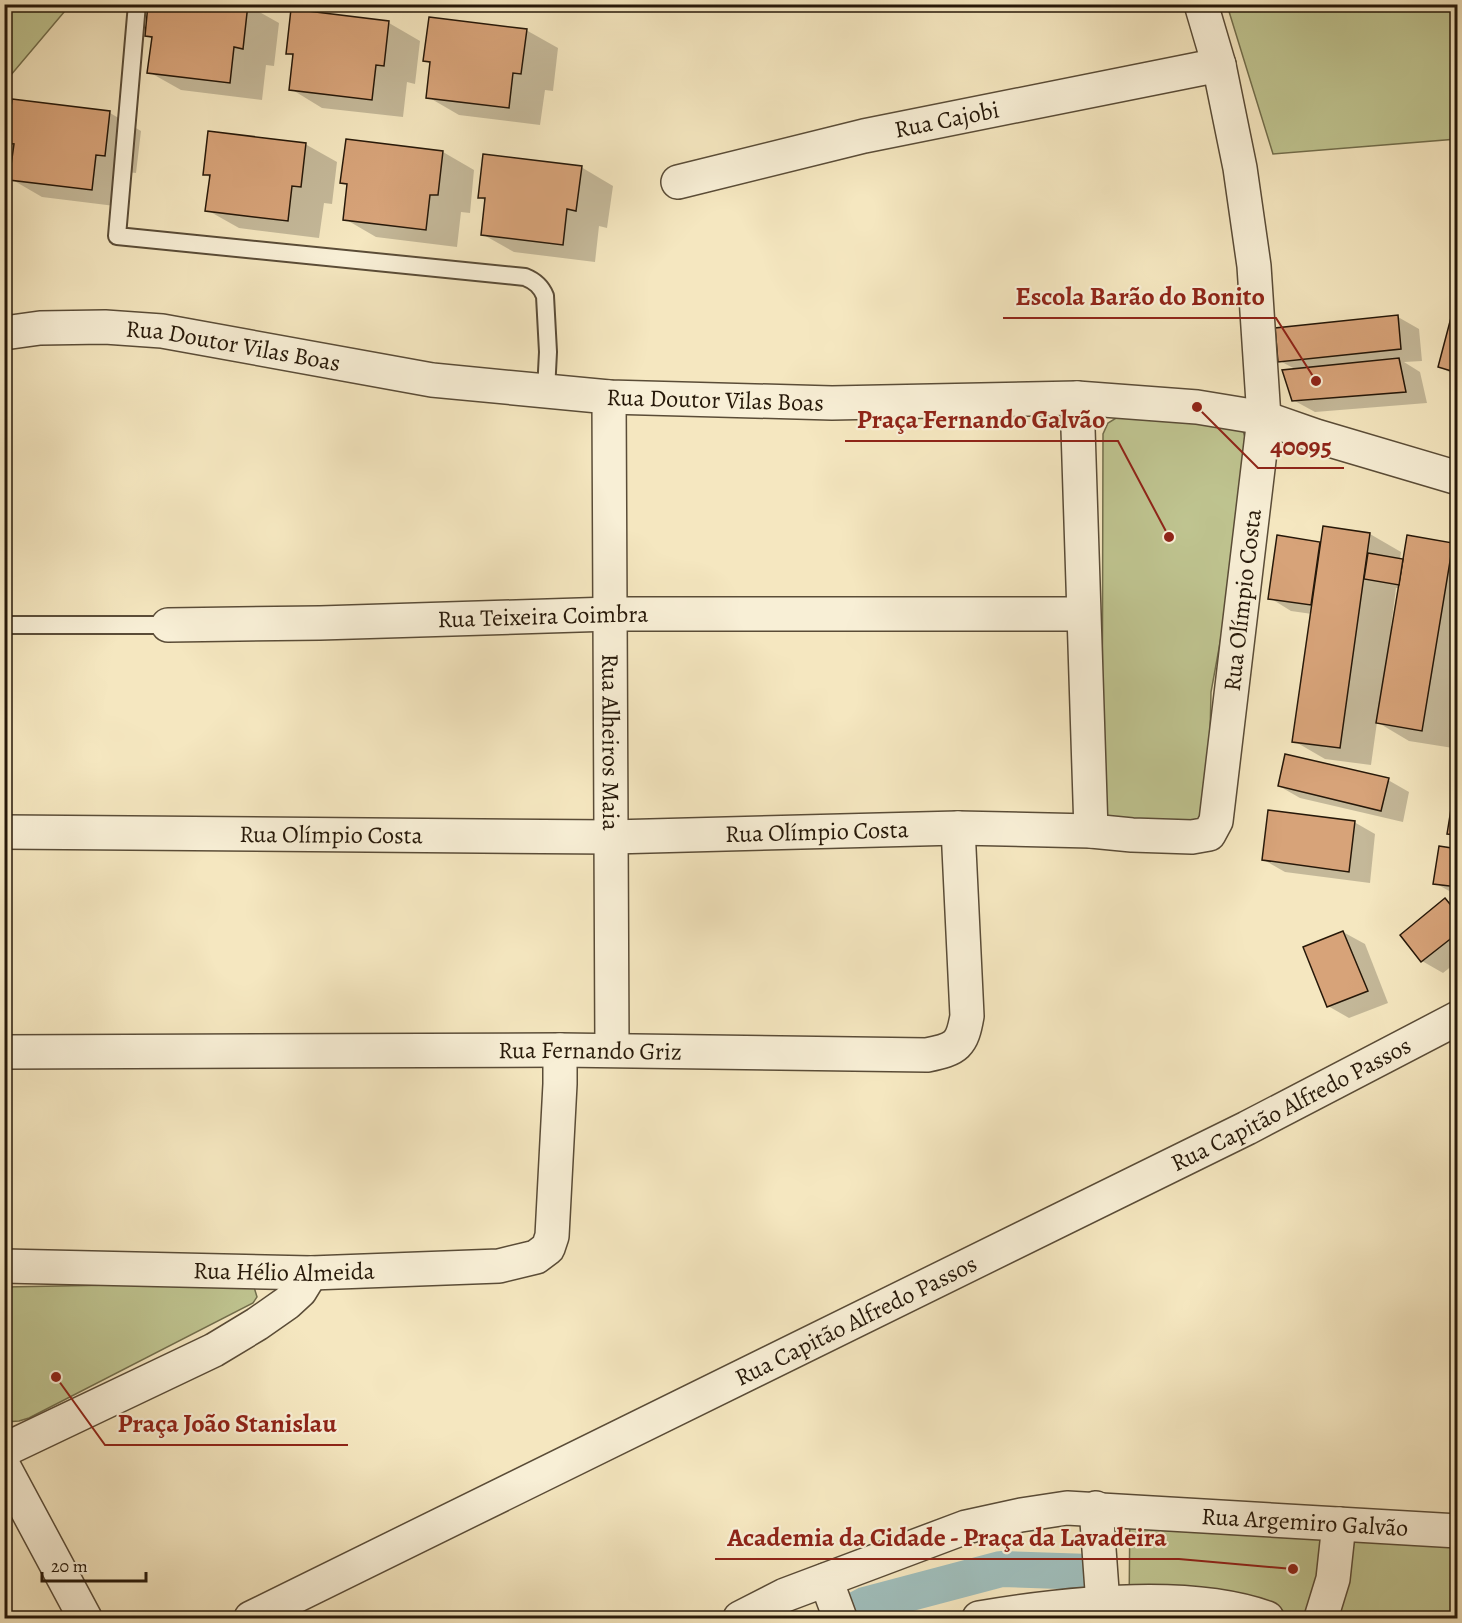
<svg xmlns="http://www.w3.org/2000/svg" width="1462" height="1623" viewBox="0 0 1462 1623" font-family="Alegreya,serif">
<rect width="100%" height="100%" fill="#f5e7c0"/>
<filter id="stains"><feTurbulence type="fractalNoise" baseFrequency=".00333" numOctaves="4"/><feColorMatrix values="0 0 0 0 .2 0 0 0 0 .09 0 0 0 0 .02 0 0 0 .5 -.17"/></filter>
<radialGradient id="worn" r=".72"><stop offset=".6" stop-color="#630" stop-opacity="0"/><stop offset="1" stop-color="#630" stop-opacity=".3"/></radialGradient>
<g fill="#bfc490" stroke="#726e4c" stroke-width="1.5">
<path d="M5,4L70,5L5,82L4,5Z"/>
<path d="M1227,5H1457V139L1273,154Z"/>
<path d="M1121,415L1242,428L1247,443L1222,632L1211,692L1208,824L1102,817L1103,434L1108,423Z"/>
<path d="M115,1285L254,1287L257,1297L253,1303L29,1418L19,1421L5,1422V1287Z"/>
<path d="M1130,1499L1457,1520V1618H1129Z"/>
</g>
<g fill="#0003" fill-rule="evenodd">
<path d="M247,5L279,23L274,66L266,65L262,100L181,90L149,72L153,39L146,35Z"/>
<path d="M389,23L420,41L415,84L407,82L403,117L322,108L291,89L294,57L288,53Z"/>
<path d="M526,30L558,48L553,91L545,90L540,125L459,115L428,97L431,64L425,60Z"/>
<path d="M110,113L141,131L136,173L127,172L123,207L42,197L11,179L15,146L8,142Z"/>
<path d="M347,140L443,152L474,170L470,213L461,212L457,247L376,237L345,219L349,186L342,182Z"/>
<path d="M305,144L337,162L332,204L324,203L319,238L239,228L207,210L211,178L204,174Z"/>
<path d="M581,167L613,186L607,228L599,226L595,262L514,252L482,234L486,201L479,197Z"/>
<path d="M1458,297V377L1440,367Z"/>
<path d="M1398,317L1419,329L1422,361L1404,362L1420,372L1427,403L1315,412L1293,400L1297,370L1280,361Z"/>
<path d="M1324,527L1370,534L1401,552L1400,560H1403L1452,544L1458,547V723L1453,748L1409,741L1377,722L1371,765L1325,759L1294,741L1312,614L1291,611L1270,598L1320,543L1322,544ZM1396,588H1400L1394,627L1391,626Z"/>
<path d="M1388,780L1409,792L1403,822L1300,798L1279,786Z"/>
<path d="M1354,822L1375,834L1370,883L1285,872L1264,860Z"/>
<path d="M1458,850V896L1435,883Z"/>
<path d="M1446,900L1458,907V961L1443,973L1422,961Z"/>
<path d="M1343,932L1365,944L1388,1003L1349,1018L1328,1006Z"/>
</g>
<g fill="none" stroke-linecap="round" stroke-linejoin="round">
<path stroke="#a0bebb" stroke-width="36" d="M840,1618L865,1605L1001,1569L1090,1572"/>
</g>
<g fill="#d7a379" stroke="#261809" stroke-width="1.5">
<path d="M148,4H248L243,49L234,47L230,83L147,73L152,37L145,36Z"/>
<path d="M291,9L389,21L384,66L376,65L372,100L289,90L293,54H286Z"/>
<path d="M429,17L527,29L521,74L513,73L509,108L426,98L430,62L423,61Z"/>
<path d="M12,99L110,111L105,156L96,155L92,190L9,180L14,144L7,143Z"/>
<path d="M208,131L306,143L301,187L292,186L288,221L205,211L210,175H203Z"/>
<path d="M346,139L443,151L438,195H430L426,230L343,220L347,184L340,183Z"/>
<path d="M483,154L582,166L576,211L567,209L563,245L481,235L485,198H478Z"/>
<path d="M1458,291V373L1438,367Z"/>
<path d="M1398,315L1401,349L1278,362L1275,328Z"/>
<path d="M1399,358L1406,392L1292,401L1282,370Z"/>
<path d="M1323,526L1370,533L1340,748L1292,742Z"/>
<path d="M1277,535L1320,542L1311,605L1268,599Z"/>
<path d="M1407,535L1453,543L1422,731L1376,723Z"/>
<path d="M1368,553L1403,559L1399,585L1364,579Z"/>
<path d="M1285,754L1389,778L1381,811L1278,786Z"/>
<path d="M1452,803L1458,804V835L1447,834Z"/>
<path d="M1268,810L1355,821L1349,872L1262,860Z"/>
<path d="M1439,846L1458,849V887L1433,884Z"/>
<path d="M1445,898L1458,914V933L1421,962L1400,935Z"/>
<path d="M1343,931L1368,991L1327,1007L1303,947Z"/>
</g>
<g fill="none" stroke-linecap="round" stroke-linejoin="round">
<g stroke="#5a4c37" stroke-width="20">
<g id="service">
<path d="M137,4L117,236L525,277C535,281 541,286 545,296L548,352L546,391"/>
<path d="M4,625H168"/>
</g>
</g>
<g stroke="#5a4c37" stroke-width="36">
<g id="minor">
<path id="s1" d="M678,182L864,136L1219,65"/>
<path id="s2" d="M4,333L40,328L105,327L162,331L432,380L609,397L832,403L1077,398L1197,407L1264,418L1316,436L1458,478"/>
<path id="s3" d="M609,397L612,1050"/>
<path d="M1077,398L1091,831"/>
<path id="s4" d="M168,625L320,623L611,614H1083"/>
<path id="s5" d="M4,832L612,837L958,828L1091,831L1132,835L1192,837L1209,834L1216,821L1264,418L1254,266L1240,168L1219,65L1201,4"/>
<path id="s6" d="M4,1052L560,1050L927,1055C957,1049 962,1045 967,1016L958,828"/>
<path id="s7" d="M4,1266L311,1273L499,1266L536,1257L548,1248L552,1236L560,1084V1050"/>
<path d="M4,1450L214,1350L257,1324L287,1303L300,1291L311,1273"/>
<path d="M4,1467L85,1618"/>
<path d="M1096,1508L1103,1604"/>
<path d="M826,1580L840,1618"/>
<path id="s8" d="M251,1618L1247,1128L1458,1018"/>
<path id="s9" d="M740,1618L785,1595L966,1527L1021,1515L1067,1508L1458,1531"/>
<path d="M979,1618C1062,1604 1187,1589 1267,1618"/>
<path d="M1321,1618L1333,1579L1339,1524"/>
</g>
</g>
<use href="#service" stroke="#f8efd6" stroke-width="16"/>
<use href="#minor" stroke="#f8efd6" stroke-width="33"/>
</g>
<g text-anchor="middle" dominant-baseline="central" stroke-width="4.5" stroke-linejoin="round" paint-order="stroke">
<g font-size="24" fill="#261809" stroke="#f8efd6">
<text stroke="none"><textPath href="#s1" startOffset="276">Rua Cajobi</textPath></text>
<text stroke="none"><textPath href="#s2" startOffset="231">Rua Doutor Vilas Boas</textPath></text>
<text stroke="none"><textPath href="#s2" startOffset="717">Rua Doutor Vilas Boas</textPath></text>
<text stroke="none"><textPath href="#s5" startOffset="1443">Rua Olímpio Costa</textPath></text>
<text stroke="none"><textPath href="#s4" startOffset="375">Rua Teixeira Coimbra</textPath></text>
<text stroke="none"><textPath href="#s3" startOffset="345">Rua Alheiros Maia</textPath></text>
<text stroke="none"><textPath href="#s5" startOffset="813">Rua Olímpio Costa</textPath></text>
<text stroke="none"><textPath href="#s5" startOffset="327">Rua Olímpio Costa</textPath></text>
<text stroke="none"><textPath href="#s6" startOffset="586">Rua Fernando Griz</textPath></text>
<text stroke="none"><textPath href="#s8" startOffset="1160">Rua Capitão Alfredo Passos</textPath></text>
<text stroke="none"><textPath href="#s7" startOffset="280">Rua Hélio Almeida</textPath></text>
<text stroke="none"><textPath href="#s8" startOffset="674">Rua Capitão Alfredo Passos</textPath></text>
<text stroke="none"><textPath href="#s9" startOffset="585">Rua Argemiro Galvão</textPath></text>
</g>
</g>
<path fill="none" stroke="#8f2418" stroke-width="2" d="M1316 381L1276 318H1003M1169 537L1118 441H845M1197 407L1258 468H1344M56 1377L105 1445H348M1293 1569L1179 1559H715"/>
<g fill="#8f2418" stroke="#f8efd6" stroke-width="2">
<circle cx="1316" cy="381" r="6"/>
<circle cx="1169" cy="537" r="6"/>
<circle cx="1197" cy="407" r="6"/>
<circle cx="56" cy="1377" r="6"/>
<circle cx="1293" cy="1569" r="6"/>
</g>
<g font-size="26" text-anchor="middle" font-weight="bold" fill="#8f2418" stroke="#f8efd6" stroke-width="4.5" stroke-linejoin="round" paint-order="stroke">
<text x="1140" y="305">Escola Barão do Bonito</text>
<text x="981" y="428">Praça Fernando Galvão</text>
<text x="1301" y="455">40095</text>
<text x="227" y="1432">Praça João Stanislau</text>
<text x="947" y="1546">Academia da Cidade - Praça da Lavadeira</text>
</g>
<rect width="1462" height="1623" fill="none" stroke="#f5e7c0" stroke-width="24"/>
<rect x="6" y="6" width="1450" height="1611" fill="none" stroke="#261809" stroke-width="3"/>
<rect x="12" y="12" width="1438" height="1599" fill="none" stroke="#261809" stroke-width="1.5"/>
<path d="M42 1572v9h104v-9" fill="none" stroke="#261809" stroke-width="3"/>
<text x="51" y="1572" font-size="18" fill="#261809" stroke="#f8efd6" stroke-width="4.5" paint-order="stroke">20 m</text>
<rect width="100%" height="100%" filter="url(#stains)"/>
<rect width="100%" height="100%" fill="url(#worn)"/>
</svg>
